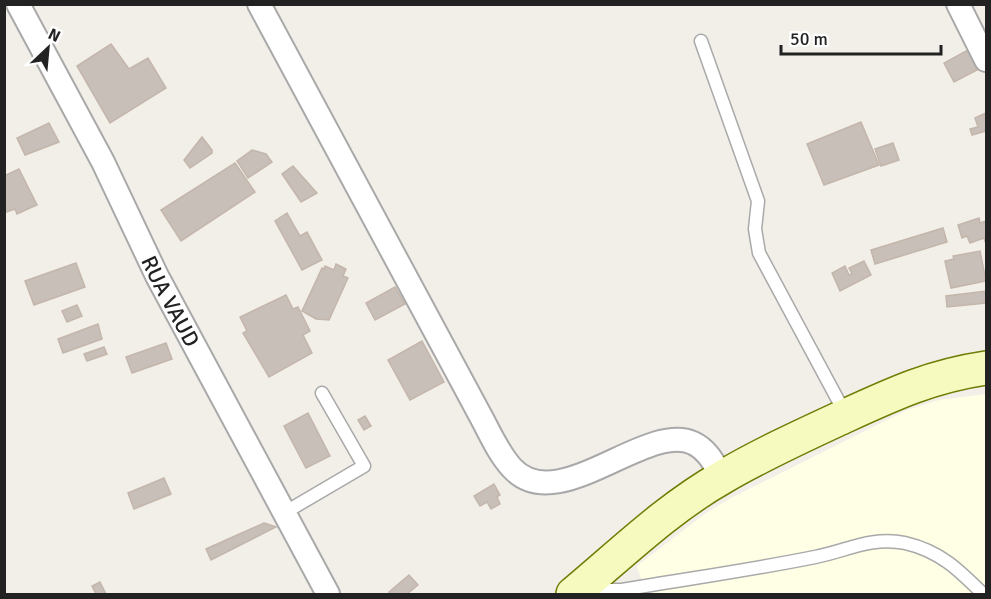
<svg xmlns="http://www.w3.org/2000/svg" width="991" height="599" viewBox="0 0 991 599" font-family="Signika,sans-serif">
<rect width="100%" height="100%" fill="#f2efe9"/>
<path fill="#ffffe5" d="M986,394V594H646L637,566L706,513L733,497L907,410L939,400Z"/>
<g fill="#c7bfb8" stroke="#c4b6ab" stroke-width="1.5">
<path d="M111,44L129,69L148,58L166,88L110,123L77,66Z"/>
<path d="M968,50L979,69L954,82L944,63Z"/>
<path d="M986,113V131L972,135L970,129L978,127L975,118Z"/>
<path d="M861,122L879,165L824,185L807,144Z"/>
<path d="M49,123L59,142L25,155L17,138Z"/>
<path d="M202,137L212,150V153L190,168L184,160Z"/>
<path d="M893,143L899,160L881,166L875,149Z"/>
<path d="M252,150L266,154L272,162L248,178L237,161Z"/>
<path d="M235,163L255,192L181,241L161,210Z"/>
<path d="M293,166L317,193L301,202L282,174Z"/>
<path d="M19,169L37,205L17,214L15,209L4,213V176Z"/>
<path d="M287,213L300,236L307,232L322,260L302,270L275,221Z"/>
<path d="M979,218L980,223L986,221V244L984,238L970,243L967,236L962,238L958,225Z"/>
<path d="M943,228L947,242L875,264L871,250Z"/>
<path d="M980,251L986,281L951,288L945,261L954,259L953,256Z"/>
<path d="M864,261L871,275L840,291L832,273L845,266L849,275L852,274L849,268Z"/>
<path d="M76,263L85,287L34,305L25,281Z"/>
<path d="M336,264L346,269L343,276L348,278L329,320L316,319L302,311L322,268L324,269L325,266L334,270Z"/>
<path d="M395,287L405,304L375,320L366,303Z"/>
<path d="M986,291V303L947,307L946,296Z"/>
<path d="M286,295L293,309L298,307L310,331L303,335L312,353L269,377L243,333L247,331L240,317Z"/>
<path d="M77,305L82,316L67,322L62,311Z"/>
<path d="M98,324L102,339L63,353L58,339Z"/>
<path d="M422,341L444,382L410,400L388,360Z"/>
<path d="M166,343L172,359L132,373L126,357Z"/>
<path d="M104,347L107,354L87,361L84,354Z"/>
<path d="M308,413L330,456L306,468L284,426Z"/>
<path d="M365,416L371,426L364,430L358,420Z"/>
<path d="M164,478L171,494L134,509L128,493Z"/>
<path d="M494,484L500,495L497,497L500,504L491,509L487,502L480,506L474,496Z"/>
<path d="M264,523L276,527L211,560L206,549Z"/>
<path d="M409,575L418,585L407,594H391L389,592Z"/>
<path d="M100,582L106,594H96L92,586Z"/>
</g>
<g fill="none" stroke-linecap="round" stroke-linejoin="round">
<g stroke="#a9a9a9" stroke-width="15">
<g id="service">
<path d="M701,41L758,201L755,229L759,253L846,415"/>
<path d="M284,513L364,466L322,393"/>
<path d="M588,590H622C686,579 751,570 815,557C846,551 872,536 905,543C940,551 959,570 983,594"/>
</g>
</g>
<g stroke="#a9a9a9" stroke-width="26">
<g id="minor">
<path id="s1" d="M18,4L103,162L157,276L328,594"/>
<path d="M259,4L479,413C489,431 498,453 512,468C558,518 646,421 693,443C708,450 714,464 722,477"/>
<path d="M958,4L986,60"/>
</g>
</g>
<g stroke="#707d05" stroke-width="36">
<path id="secondary" d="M573,594C621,554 668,508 723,477C762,454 804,435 845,416C895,393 932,376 986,368"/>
</g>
<use href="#service" stroke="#fff" stroke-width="12"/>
<use href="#minor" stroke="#fff" stroke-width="22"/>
<use href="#secondary" stroke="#f7fabf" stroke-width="33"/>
</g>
<g text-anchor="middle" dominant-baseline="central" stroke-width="4.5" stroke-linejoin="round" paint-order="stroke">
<g font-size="22" fill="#222" stroke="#fff">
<text stroke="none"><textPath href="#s1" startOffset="334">RUA VAUD</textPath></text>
</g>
</g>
<rect width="991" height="599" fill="none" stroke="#222222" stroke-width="12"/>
<g transform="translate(48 48) rotate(26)" stroke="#ffffff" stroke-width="4.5" paint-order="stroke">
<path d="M0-4.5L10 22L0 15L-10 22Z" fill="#222222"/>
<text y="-9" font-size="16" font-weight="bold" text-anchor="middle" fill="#222222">N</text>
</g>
<path d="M781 45v9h160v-9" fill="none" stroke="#222222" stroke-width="3"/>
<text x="790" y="45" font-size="18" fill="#222222" stroke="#ffffff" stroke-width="4.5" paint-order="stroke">50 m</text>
</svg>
